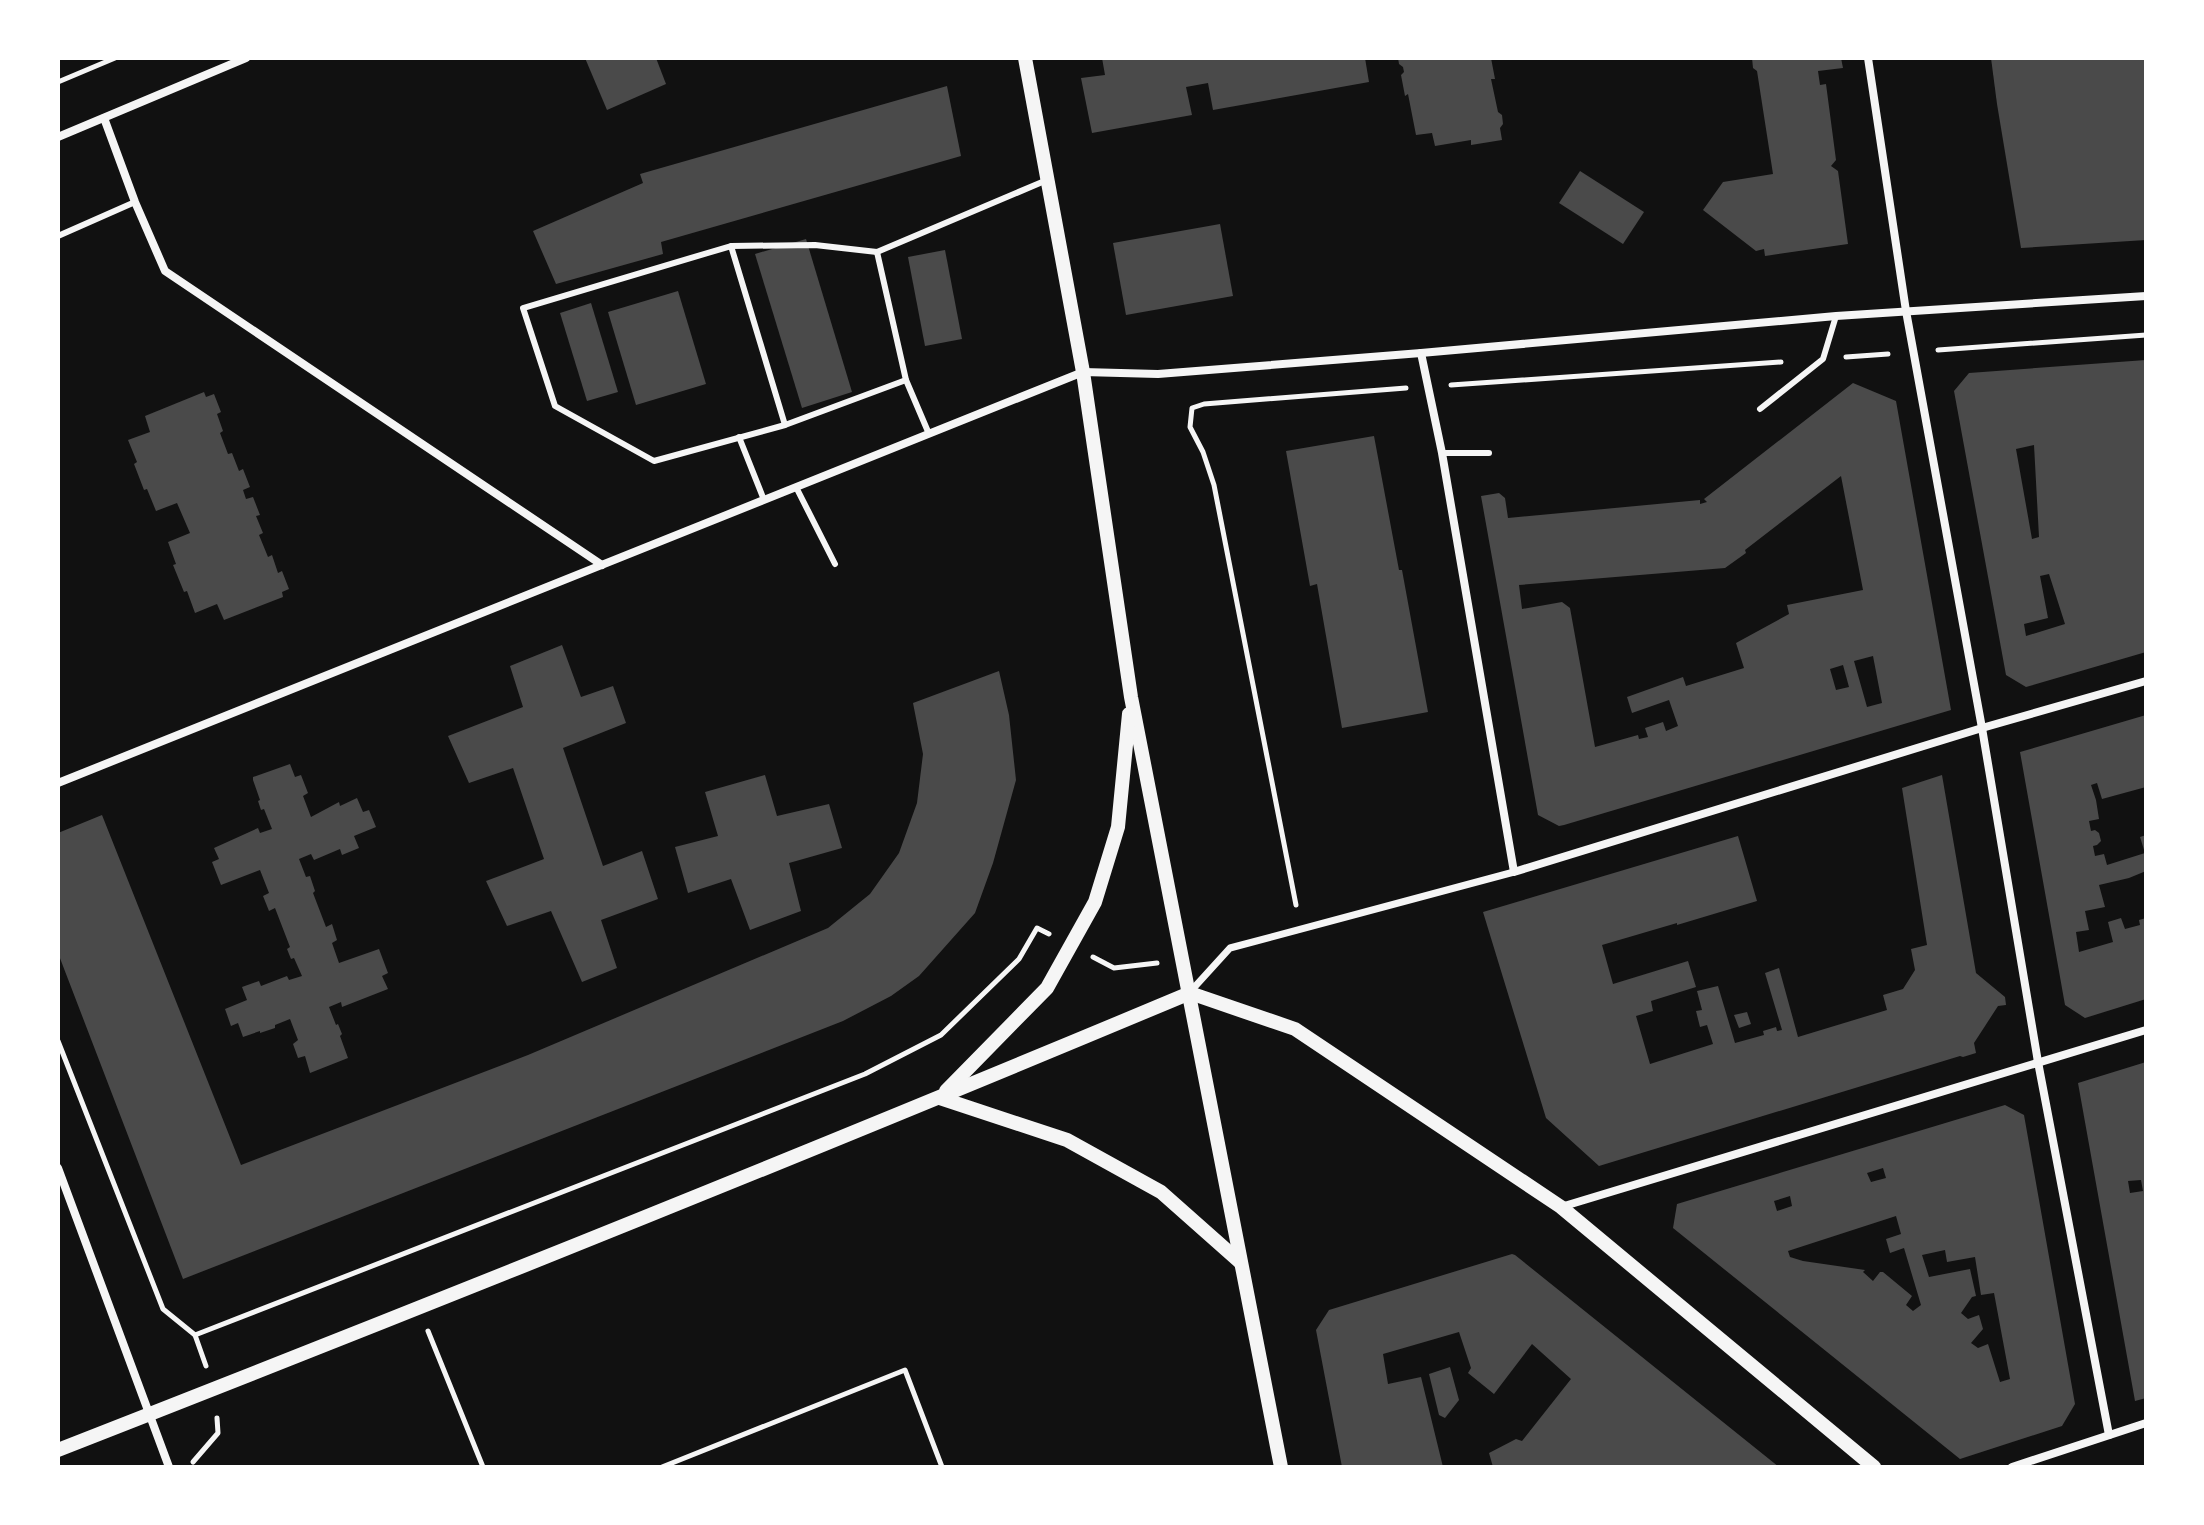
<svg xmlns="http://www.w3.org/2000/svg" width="2204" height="1525" viewBox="0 0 2204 1525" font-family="'Fira Sans Condensed',sans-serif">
<rect width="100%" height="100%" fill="#111"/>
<g fill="#4a4a4a" fill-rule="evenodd">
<path d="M585,58H656L666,84L607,110Z"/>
<path d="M1102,58H1365L1369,82L1213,110L1208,83L1186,87L1192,115L1092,133L1081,78L1105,75Z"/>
<path d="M1398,58H1491L1495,79H1491L1498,112L1502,115L1503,124L1500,128L1502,140L1471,145V140L1435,146L1432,133L1416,135L1408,94L1405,96L1401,75L1404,72L1403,67L1399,64Z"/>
<path d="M1752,58H1841L1843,68L1818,71L1820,85L1826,84L1836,160L1831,166L1838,171L1848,244L1765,256L1764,249L1756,251L1703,210L1723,182L1773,174L1757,71L1753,68Z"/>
<path d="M1991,58H2146V240L2021,248L1997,104Z"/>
<path d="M947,86L961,156L661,242L663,254L556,284L533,231L643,183L640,174Z"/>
<path d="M1580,171L1644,212L1623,244L1559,203Z"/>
<path d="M1220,224L1233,296L1126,315L1113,243Z"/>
<path d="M806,239L852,392L802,408L755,254Z"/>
<path d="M945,250L962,339L925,346L908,257Z"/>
<path d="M678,291L706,384L636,405L608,312Z"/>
<path d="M591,303L618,392L587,401L560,313Z"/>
<path d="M2146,360V467H2144L2146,504V652L2026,687L2006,675L1954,391L1969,373ZM2034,445L2039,537L2032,539L2016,449ZM2049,574L2065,624L2026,636L2024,624L2048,618L2040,576Z"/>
<path d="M1853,383L1896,401L1951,710L1564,825L1559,826L1538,815L1481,496L1499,493L1505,498L1508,518L1700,500V504L1707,502L1704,499ZM1841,476L1863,590L1787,605L1789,614L1736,643L1744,668L1686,686L1683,677L1627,697L1632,713L1669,700L1678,726L1666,731L1663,722L1645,728L1648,737L1639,739L1638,735L1595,747L1570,608L1562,602L1522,609L1519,585L1725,568L1746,553L1745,550ZM1873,656L1882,703L1867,707L1854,661ZM1843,665L1849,687L1836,690L1830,669Z"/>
<path d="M204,392L206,397L214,394L221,412L217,414L223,431L220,433L228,454L232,453L239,471L243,469L250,487L243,490L246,499L253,497L260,515L256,516L263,533L259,535L268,557L272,555L278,573L282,571L289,589L282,592L283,597L224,620L217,604L195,613L187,591L184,592L173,565L176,564L168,542L190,533L177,503L156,511L147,489L144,490L134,464L137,462L128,440L150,432L145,416Z"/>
<path d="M1374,436L1399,570H1402L1428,712L1342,728L1317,584L1310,586L1286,451Z"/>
<path d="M562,645L581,697L613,686L626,723L563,748L603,866L642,851L658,899L601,920L617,968L582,982L551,911L507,926L486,881L544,859L513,768L469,783L448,736L523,707L510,666Z"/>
<path d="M999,671L1009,715L1016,780L993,863L975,913L919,976L891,996L843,1021L183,1279L58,953V833L102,815L241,1165L528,1055L828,928L870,894L899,853L917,803L923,754L913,703Z"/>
<path d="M2146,715V787L2102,799L2097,783L2091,785L2096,800L2099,819L2089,821L2091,831L2095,830L2099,833L2101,841L2097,845L2093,846L2095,856L2104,854L2107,865L2145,853L2140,837L2146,835V871L2129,878L2099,885L2105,907L2085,911L2089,930L2076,932L2079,952L2113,942L2108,922L2121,918L2125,929L2140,925L2139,920L2146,918V999L2085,1018L2065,1005L2020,752Z"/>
<path d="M290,764L295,777L301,775L308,793L303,796L311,817L339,802L340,806L357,798L363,812L369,810L376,827L354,836L359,848L342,855L340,849L314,860L311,854L299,859L306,877L310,876L315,891L313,893L326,927L332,924L337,940L332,943L339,963L379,949L388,973L382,976L388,989L342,1007L341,1002L329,1007L336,1025L338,1024L342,1034L340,1036L348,1058L310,1073L305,1056L298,1058L293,1044L298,1040L290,1019L275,1025V1028L260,1033V1031L243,1037L238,1023L231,1026L225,1009L247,1000L242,987L259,981L261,986L287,976L289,980L302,976L294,958L291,959L287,949L290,947L275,908L269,911L263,896L269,893L260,870L221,885L212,862L219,859L214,848L258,828L260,833L272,829L264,809L261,810L258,801L260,800L253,780V777Z"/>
<path d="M765,775L777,816L829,804L842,848L789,863L801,911L750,930L731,879L688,893L675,847L718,836L705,792Z"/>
<path d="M1942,775L1976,973L2005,997L2006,1005L1998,1006L1974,1043L1976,1053L1963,1057L1960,1056L1599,1166L1546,1118L1483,912L1738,836L1757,901L1677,925V923L1602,945L1613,984L1688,961L1696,987L1651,1001L1653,1011L1636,1016L1650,1064L1713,1044L1707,1025L1700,1027L1696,1011L1702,1010L1697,991L1718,986L1735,1043L1764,1035L1763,1031L1776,1027L1777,1031L1782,1030L1765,973L1779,968L1798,1037L1887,1010L1883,995L1903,989L1915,970L1911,949L1927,945L1902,788Z"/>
<path d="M1747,1012L1751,1024L1739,1028L1734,1015Z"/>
<path d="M2146,1062V1398L2135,1401L2078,1083ZM2141,1180L2143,1191L2130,1193L2128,1181Z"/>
<path d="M2005,1105L2024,1115L2075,1404L2062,1426L1960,1459L1673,1228L1677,1204ZM1883,1168L1886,1178L1871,1182L1867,1173ZM1790,1196L1792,1206L1777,1211L1774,1201ZM1896,1216L1901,1234L1886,1239L1890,1253L1904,1248L1921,1305L1913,1311L1906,1305L1912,1296L1883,1272H1880L1873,1281L1863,1272L1865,1270L1803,1261L1790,1257L1788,1251ZM1945,1250L1947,1262L1975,1257L1981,1295L1994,1293L2010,1379L2000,1382L1988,1344L1978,1348L1971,1343L1983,1329L1979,1315L1968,1319L1961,1313L1972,1297L1976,1296L1970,1269L1929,1277L1922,1255Z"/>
<path d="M1512,1254L1515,1255L1779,1467H1493L1489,1453L1516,1439L1522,1441L1571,1379L1532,1344L1494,1394L1468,1373L1471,1368L1459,1332L1383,1354L1388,1384L1421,1377L1443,1467H1342L1316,1330L1329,1310Z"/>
<path d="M1450,1367L1459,1400L1445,1418L1439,1415L1429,1374Z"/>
</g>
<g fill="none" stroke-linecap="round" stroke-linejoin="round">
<g stroke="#f5f5f5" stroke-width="5">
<path d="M58,82L115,58"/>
<path d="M1938,350L2146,335"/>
<path d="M1846,357L1888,354"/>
<path d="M1451,385L1781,362"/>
<path d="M1296,905L1214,485L1203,452L1190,427L1192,408L1204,404L1406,388"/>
<path d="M1093,957L1114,968L1157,963"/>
<path d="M58,1041L163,1309L195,1335L206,1366"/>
<path d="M428,1331L483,1467"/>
<path d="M195,1335L865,1074L941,1035L1019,959L1037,928L1049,934"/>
<path d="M193,1462L218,1433L217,1418"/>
<path d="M662,1467L905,1370L942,1467"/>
</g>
<g stroke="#f5f5f5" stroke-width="6">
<path d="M58,236L135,202"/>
<path d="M731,246L785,425"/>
<path d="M877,252L906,380L929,434"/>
<path d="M906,380L785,425L654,461L555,406L523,308L731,246L815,245L877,252L1047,180"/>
<path d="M1760,409L1823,359L1836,316"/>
<path d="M739,437L764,500"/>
<path d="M1442,453H1489"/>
<path d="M796,487L835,564"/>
</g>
<path stroke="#f5f5f5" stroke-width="7" d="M1190,992L1230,948L1514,872"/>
<g stroke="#f5f5f5" stroke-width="8">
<path d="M1868,58L1906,311L1982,728L2038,1062L2109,1435"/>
<path d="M104,118L135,202L165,271L602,565"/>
<path d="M58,137L246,58"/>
<path d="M1421,353L1442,453L1514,872L1982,728L2146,681"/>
<path d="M58,783L1083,372L1158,374L1421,353L1836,316L2146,296"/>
<path d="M58,1168L169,1467"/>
<path d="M1561,1207L2146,1030"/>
<path d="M2012,1467L2146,1423"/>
</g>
<g stroke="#f5f5f5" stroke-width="14">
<path d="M1025,58L1083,372L1131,697L1281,1467"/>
<path d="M1190,993L1295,1029L1561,1207L1874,1467"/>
<path d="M946,1091L1047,988L1095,902L1118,827L1129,714"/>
<path d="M940,1098L1067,1140L1161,1192L1240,1262"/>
<path d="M58,1450C437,1302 815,1150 1190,993"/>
</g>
</g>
<rect width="2204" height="1525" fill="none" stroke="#ffffff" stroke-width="120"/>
</svg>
